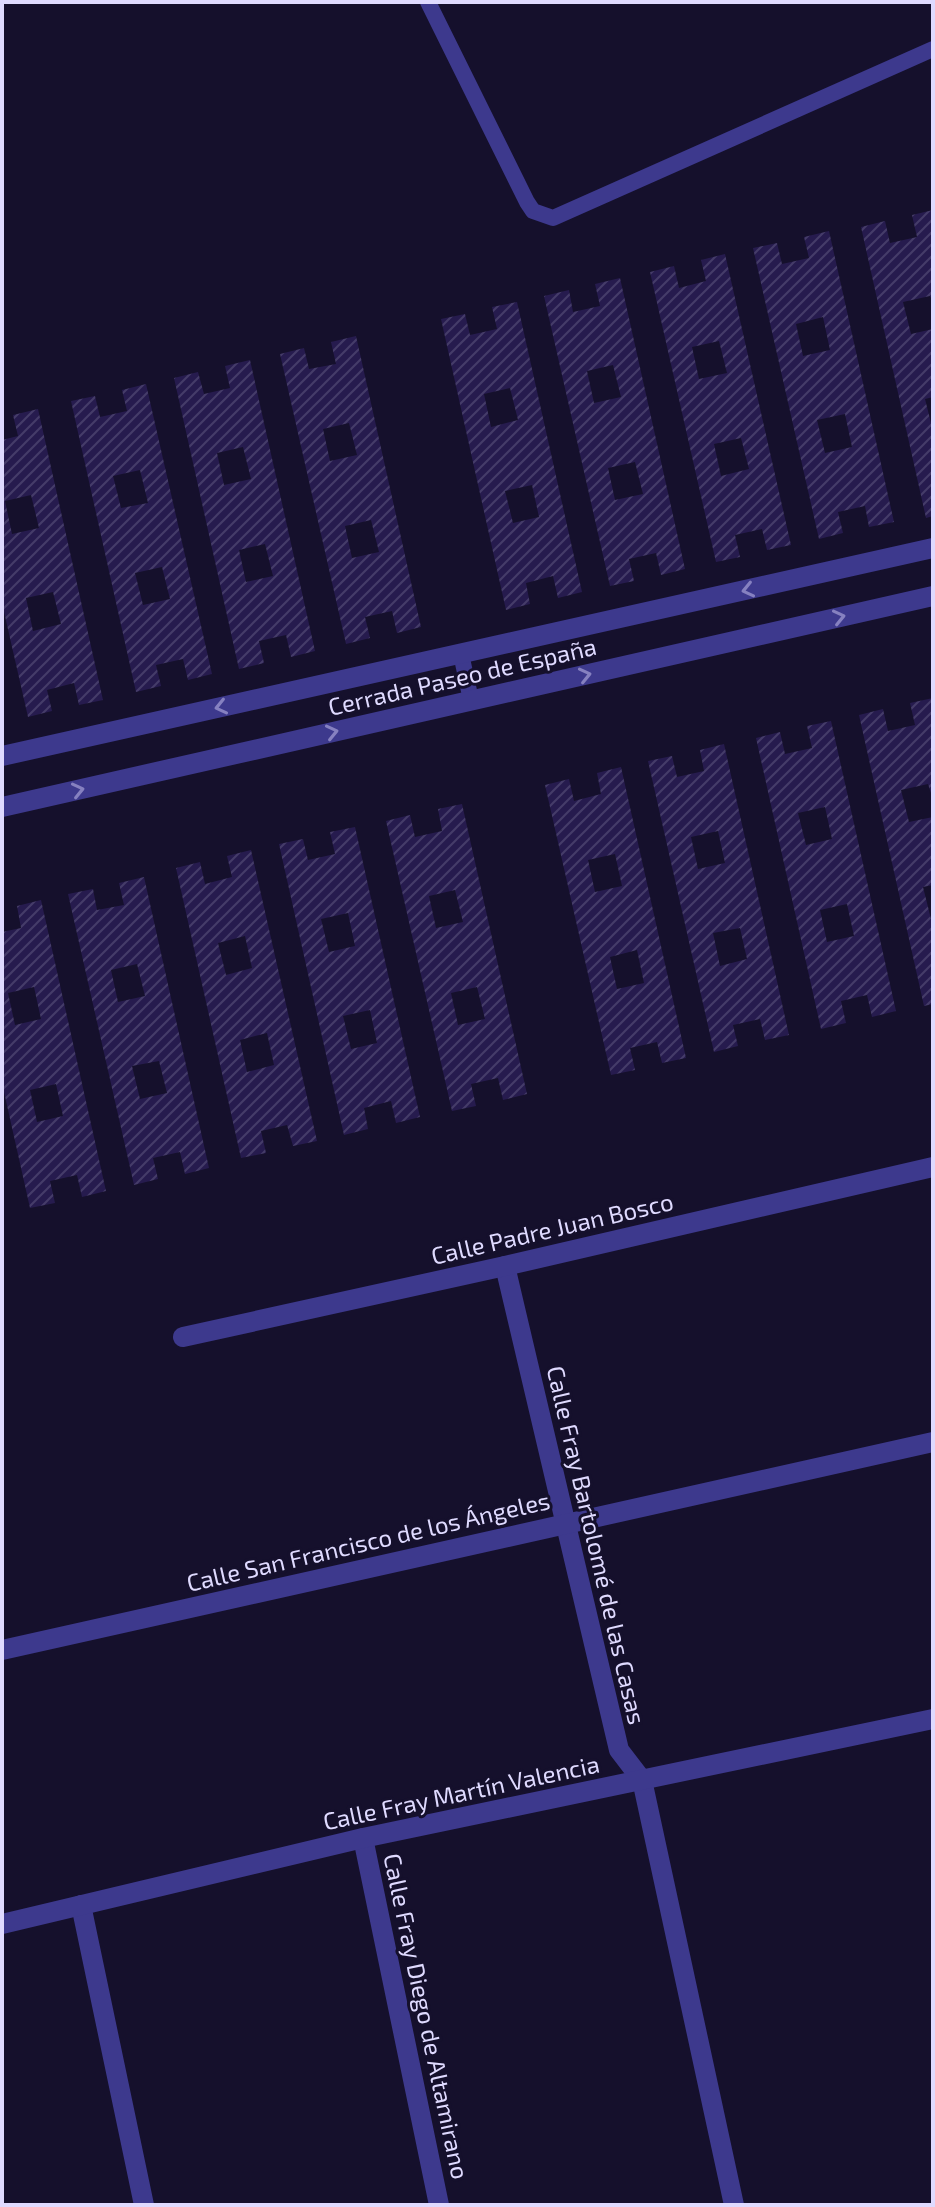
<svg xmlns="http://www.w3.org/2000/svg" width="935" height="2207" viewBox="0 0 935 2207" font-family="'Exo 2',sans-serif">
<defs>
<pattern id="building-hatch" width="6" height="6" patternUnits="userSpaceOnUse" patternTransform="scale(2)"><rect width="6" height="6" fill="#261b4e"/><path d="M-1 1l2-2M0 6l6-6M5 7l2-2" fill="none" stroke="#453c69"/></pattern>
</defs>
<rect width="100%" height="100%" fill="#15102c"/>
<g fill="url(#building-hatch)" fill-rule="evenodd">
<path d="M933,210V302L930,296L903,302L911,334L933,329V397L925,399L933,431V516L926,518L861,227L885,221L890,243L917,237L912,215Z"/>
<path d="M829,231L894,522L869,527L865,506L838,512L843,533L819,539L753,248L777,243L782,264L809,258L804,237ZM823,317L830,350L803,356L796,324ZM845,414L852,447L825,453L817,420Z"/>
<path d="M725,254L791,545L767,550L762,529L735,535L740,557L716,562L650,272L674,266L679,288L706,281L701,260ZM719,341L727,373L699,379L692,347ZM741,438L749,469L721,476L714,444Z"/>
<path d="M620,278L685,569L661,575L656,553L629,559L634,581L610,586L544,296L569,290L573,312L600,306L595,284ZM613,365L621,397L594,403L587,371ZM635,462L643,494L615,500L608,468Z"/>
<path d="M517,302L582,592L558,598L553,576L526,583L530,604L506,610L441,319L465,314L470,335L497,329L492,307ZM510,388L518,420L491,427L484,394ZM532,485L539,517L513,523L505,491Z"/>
<path d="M356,336L421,627L397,633L392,611L365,617L370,638L346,644L280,354L304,348L309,369L336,364L331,342ZM349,423L357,455L330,461L323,429ZM371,520L379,552L352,558L345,526Z"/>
<path d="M250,360L315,651L291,657L286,635L259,641L264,663L239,669L174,378L198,372L204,394L230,388L225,366ZM243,447L251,479L224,485L217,453ZM265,544L273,576L246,582L239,550Z"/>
<path d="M146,384L212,674L188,680L183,659L156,665L161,686L136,692L71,401L95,396L100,417L127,411L122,390ZM140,470L148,503L121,508L113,476ZM162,567L170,599L143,605L135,573Z"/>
<path d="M38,409L103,700L79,705L74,683L47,690L52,711L28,717L2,603V440L18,436L13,415ZM31,495L39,528L12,534L5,501ZM53,592L61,624L33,631L26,598Z"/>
<path d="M933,698V799L928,784L901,790L909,822L933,817V885L923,887L931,919H933V1004L924,1006L859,715L883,709L888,731L915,725L910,703Z"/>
<path d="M831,721L896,1011L872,1017L867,995L841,1001L846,1023L821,1029L756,738L780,732L785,754L812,748L807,726ZM825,807L832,839L806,845L798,813ZM847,904L854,936L827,942L820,910Z"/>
<path d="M724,744L789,1035L765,1040L760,1019L733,1025L738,1046L714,1052L648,761L672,756L677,777L704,771L700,750ZM718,831L725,863L698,869L691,837ZM740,928L747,959L720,966L713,933Z"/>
<path d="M621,767L686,1058L662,1063L657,1042L630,1048L635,1070L611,1075L545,785L569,779L574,801L601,794L597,773ZM615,854L622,886L595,892L588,860ZM637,950L644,983L617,989L610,957Z"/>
<path d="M462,804L527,1094L503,1100L498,1078L471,1084L476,1106L452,1111L386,821L410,815L415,837L442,831L438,809ZM455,890L463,922L436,928L429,896ZM477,987L485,1019L458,1025L451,993Z"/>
<path d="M355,827L420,1117L396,1123L391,1101L364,1108L368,1129L344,1135L279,844L303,839L308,860L335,854L330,832ZM348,913L355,946L329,952L321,919ZM370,1010L377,1043L351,1049L343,1016Z"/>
<path d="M251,850L317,1141L293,1146L287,1125L261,1131L266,1153L241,1158L176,868L200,862L205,884L232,877L227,856ZM245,936L252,968L226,975L218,943ZM267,1033L274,1065L247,1072L240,1040Z"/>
<path d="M144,877L209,1168L185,1174L180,1152L153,1158L158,1179L134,1185L68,894L93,889L97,910L124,905L119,883ZM137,964L145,996L118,1002L111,970ZM159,1061L167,1093L140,1099L132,1066Z"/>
<path d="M41,900L106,1191L82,1197L77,1175L50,1181L55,1203L30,1208L2,1083V932L21,928L17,906ZM34,987L41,1019L15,1025L8,993ZM56,1084L63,1116L37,1122L30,1090Z"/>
</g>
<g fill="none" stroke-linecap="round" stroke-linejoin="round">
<g stroke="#3d398d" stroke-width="16">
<path d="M428,2L527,202L533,211L553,218L933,49"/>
<path d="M461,654L471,700"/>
</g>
<g stroke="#3d398d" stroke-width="20">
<path d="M2,756L933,548"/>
<path d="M2,807L933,596"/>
<path d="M505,1266L619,1750L642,1780L734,2205"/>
<path d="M183,1337L505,1266L933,1167"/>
<path d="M2,1650L933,1442"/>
<path d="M363,1838L439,2205"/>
<path d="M81,1905L144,2205"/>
<path d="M2,1924L363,1838L933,1719"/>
</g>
</g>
<defs><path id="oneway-chevron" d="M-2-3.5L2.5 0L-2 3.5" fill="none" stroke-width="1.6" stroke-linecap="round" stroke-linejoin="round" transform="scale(2)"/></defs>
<g stroke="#8681c0">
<use href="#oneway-chevron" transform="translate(748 590) rotate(167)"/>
<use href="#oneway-chevron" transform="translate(839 617) rotate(-13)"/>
<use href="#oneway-chevron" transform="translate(585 675) rotate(-13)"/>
<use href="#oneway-chevron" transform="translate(221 707) rotate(167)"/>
<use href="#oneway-chevron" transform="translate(332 732) rotate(-13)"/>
<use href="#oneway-chevron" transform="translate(78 790) rotate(-13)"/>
</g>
<g text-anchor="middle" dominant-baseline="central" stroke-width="6" stroke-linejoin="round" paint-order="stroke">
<g font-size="24" fill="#dfdaff" stroke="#15102c">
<text transform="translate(462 676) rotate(-13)">Cerrada Paseo de España</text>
<text transform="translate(552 1228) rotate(-13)">Calle Padre Juan Bosco</text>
<text transform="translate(368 1541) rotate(-13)">Calle San Francisco de los Ángeles</text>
<text transform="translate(597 1545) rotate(77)">Calle Fray Bartolomé de las Casas</text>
<text transform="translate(461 1792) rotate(-12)">Calle Fray Martín Valencia</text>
<text transform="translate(427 2016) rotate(78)">Calle Fray Diego de Altamirano</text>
</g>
</g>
<rect width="935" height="2207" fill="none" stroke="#dfdaff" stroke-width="8"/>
</svg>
